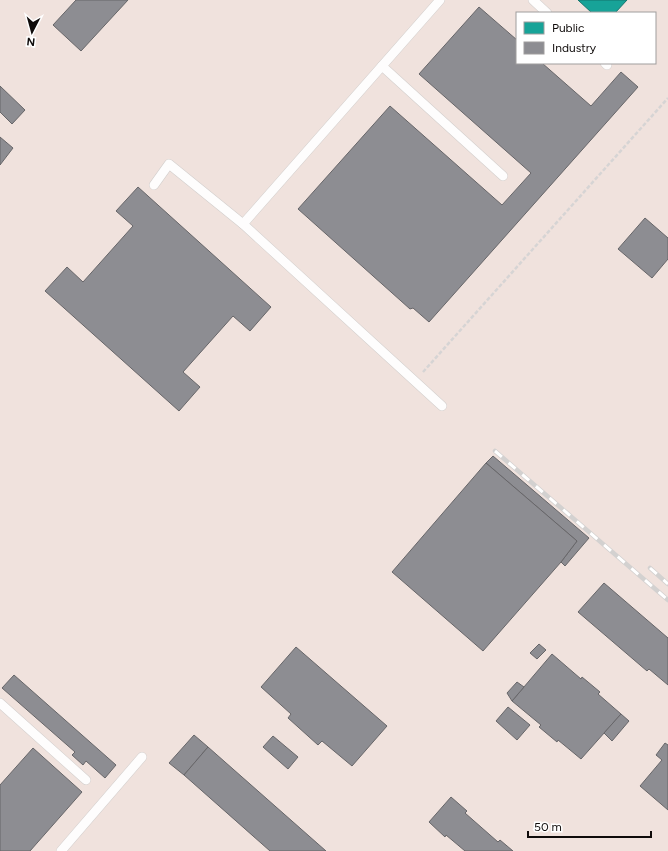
<svg xmlns="http://www.w3.org/2000/svg" width="668" height="851" viewBox="0 0 668 851" font-family="Figtree,sans-serif">
<rect width="100%" height="100%" fill="#f8f2f0"/>
<path fill="#f0e2dd" fill-rule="evenodd" d="M0,0H668V851H0ZM517,13H655V63H517Z"/>
<path fill="#17a398" stroke="#15756d" d="M578,0H627L615,13H592Z"/>
<g fill="#8d8d92" stroke="#676669">
<path d="M76,0H128L81,51L53,25Z"/>
<path d="M479,7L517,40V63H542L591,106L621,72L638,87L429,322L413,308L410,309L298,209L390,106L502,205L531,173L419,74Z"/>
<path d="M0,86L25,110L12,124L0,112Z"/>
<path d="M0,137L13,148L0,165Z"/>
<path d="M138,187L271,307L250,331L233,316L183,372L200,387L179,411L45,291L67,267L83,282L133,226L116,211Z"/>
<path d="M645,218L668,238V259L652,278L618,249Z"/>
<path d="M493,456L589,538L565,566L561,562L577,541L486,463Z"/>
<path d="M486,463L577,541L561,562L483,651L392,572Z"/>
<path d="M604,583L668,638V685L649,669L647,671L578,612Z"/>
<path d="M539,644L546,650L537,659L530,653Z"/>
<path d="M296,647L387,726L352,766L322,741L318,745L288,718L291,714L261,687Z"/>
<path d="M552,654L581,679L582,677L600,692L598,694L621,714L581,759L558,740L557,742L539,727L541,725L512,701Z"/>
<path d="M14,675L116,765L105,778L86,761L83,765L72,755L75,752L2,688Z"/>
<path d="M517,682L524,687L512,701L507,693Z"/>
<path d="M508,707L530,725L517,740L496,721Z"/>
<path d="M621,714L629,721L612,741L604,733Z"/>
<path d="M194,735L208,747L184,775L169,763Z"/>
<path d="M273,736L298,757L288,769L263,747Z"/>
<path d="M665,743L668,745V810L640,786L662,760L656,755Z"/>
<path d="M208,747L326,851H270L184,775Z"/>
<path d="M33,748L82,792L30,851H0V785Z"/>
<path d="M451,797L467,811L465,813L498,842L500,840L513,851H465L446,835L445,837L429,822Z"/>
</g>
<g fill="none" stroke-linecap="round" stroke-linejoin="round">
<g stroke="#d3cfcd" stroke-width="10">
<g id="lane">
<path d="M440,0L243,224L442,406"/>
<path d="M533,0L547,13"/>
<path d="M605,63L607,65"/>
<path d="M382,66L503,176"/>
<path d="M154,185L169,164L243,224"/>
<path d="M0,703L86,780"/>
<path d="M61,851L142,757"/>
</g>
</g>
<path stroke="#d6d4d4" stroke-width="2.5" stroke-dasharray="4 2" stroke-linecap="butt" d="M423,372L668,98"/>
<use href="#lane" stroke="#fefdfd" stroke-width="9"/>
<g stroke="#d3d1d0" stroke-width="4.5">
<g id="rail">
<path d="M495,451L668,600"/>
<path d="M650,568L668,584"/>
</g>
</g>
<use href="#rail" stroke="#fff" stroke-width="3" stroke-dasharray="9" stroke-linecap="butt"/>
</g>
<rect x="516" y="12" width="140" height="52" fill="#ffffff" stroke="#9f9d9d"/>
<rect x="524" y="22" width="20" height="12" fill="#17a398" stroke="#9f9d9d"/>
<text x="552" y="32" font-size="12" fill="#0f0b0a">Public</text>
<rect x="524" y="42" width="20" height="12" fill="#8d8d92" stroke="#9f9d9d"/>
<text x="552" y="52" font-size="12" fill="#0f0b0a">Industry</text>
<g transform="translate(32 32) rotate(186)" stroke="#ffffff" stroke-width="3" paint-order="stroke">
<path d="M0-3L7 15L0 10L-7 15Z" fill="#0f0b0a"/>
<text y="-6" font-size="11" font-weight="bold" text-anchor="middle" fill="#0f0b0a">N</text>
</g>
<path d="M528 831v6h123v-6" fill="none" stroke="#0f0b0a" stroke-width="2"/>
<text x="534" y="831" font-size="12" fill="#0f0b0a" stroke="#ffffff" stroke-width="3" paint-order="stroke">50 m</text>
</svg>
